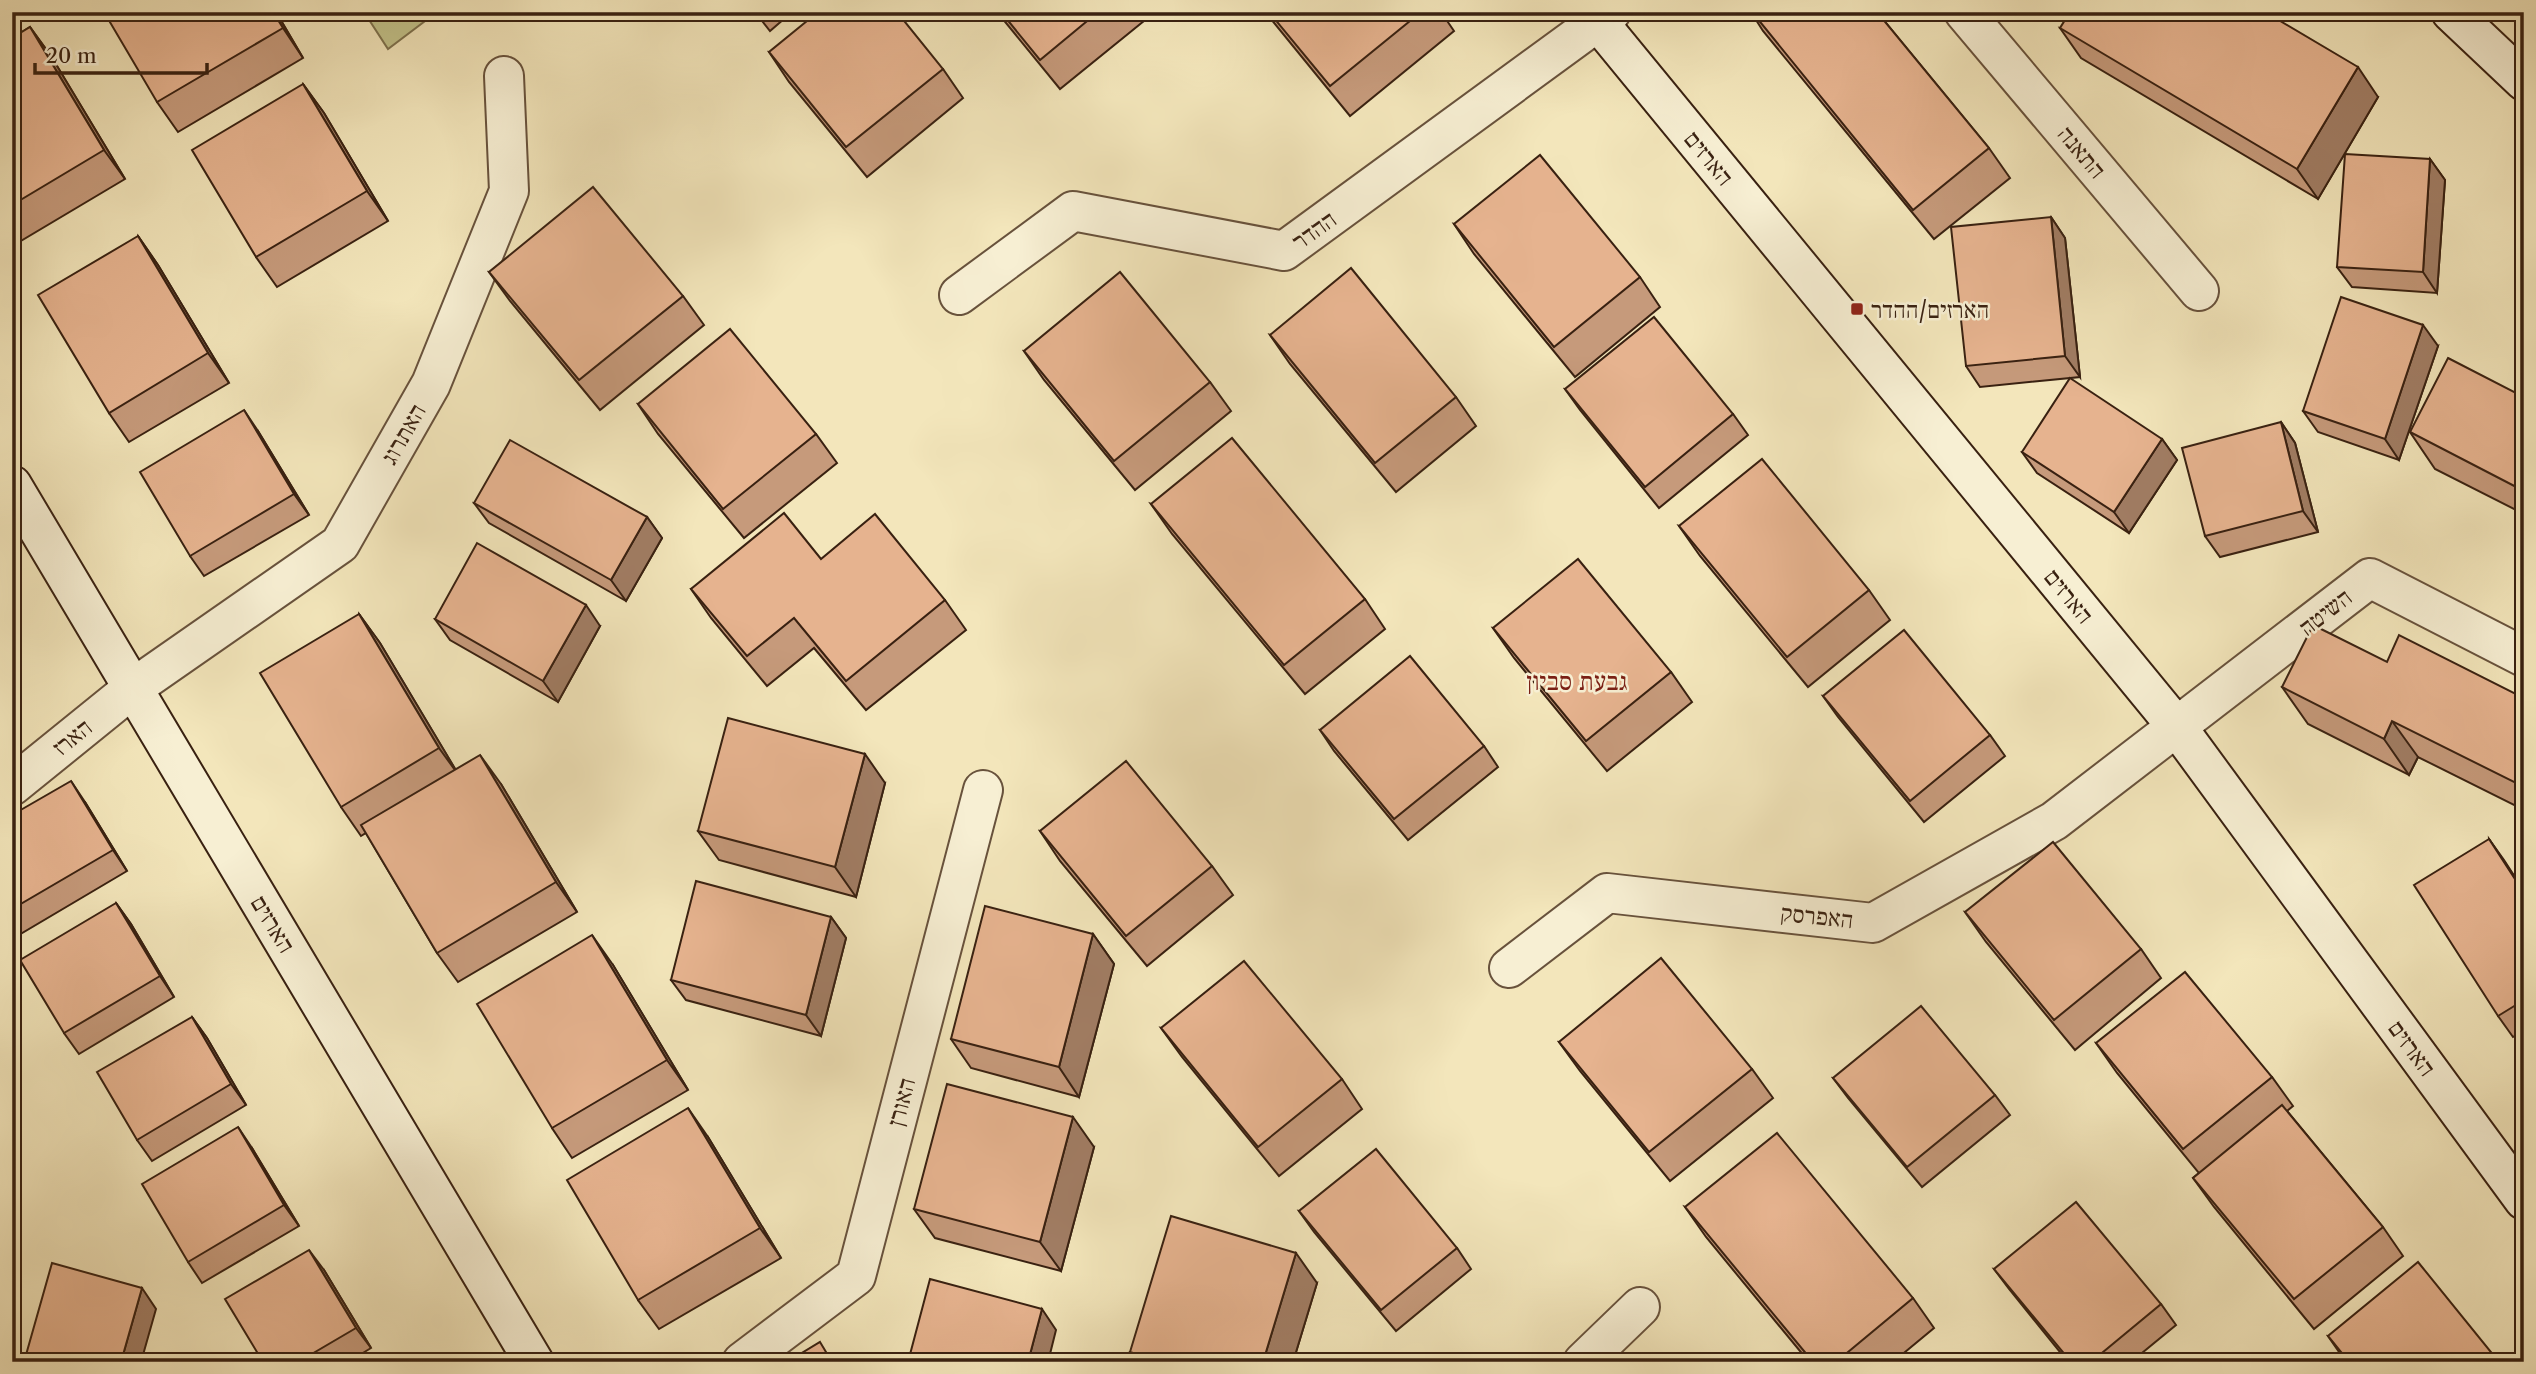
<svg xmlns="http://www.w3.org/2000/svg" width="2536" height="1374" viewBox="0 0 2536 1374" font-family="'Libre Caslon Text','Frank Ruhl Libre',serif">
<rect width="100%" height="100%" fill="#f3e6bb"/>
<filter id="stains"><feTurbulence type="fractalNoise" baseFrequency=".00286" numOctaves="4"/><feColorMatrix values="0 0 0 0 .2 0 0 0 0 .09 0 0 0 0 .02 0 0 0 .5 -.17"/></filter>
<radialGradient id="worn" r=".72"><stop offset=".6" stop-color="#630" stop-opacity="0"/><stop offset="1" stop-color="#630" stop-opacity=".3"/></radialGradient>
<path fill="#c3c38b" stroke="#7e724e" stroke-width="2" d="M364,12H437L388,49Z"/>
<g fill="none" stroke-linecap="round" stroke-linejoin="round">
<g stroke="#68523c" stroke-width="42">
<g id="street">
<path d="M1964,12L2199,291"/>
<path d="M959,295L1073,211L1284,251L1611,12"/>
<path d="M12,786L133,688L340,544L431,384L509,191L504,76"/>
<path d="M1509,968L1607,893L1873,923L2054,821L2370,578L2524,657"/>
<path d="M742,1362L856,1276L983,790"/>
<path d="M1583,1362L1640,1307"/>
</g>
</g>
<g stroke="#392111" stroke-width="42">
<g id="secondary">
<path d="M1590,12L2177,727L2524,1200"/>
<path d="M2451,12L2524,81"/>
<path d="M12,485L534,1362"/>
</g>
</g>
<use href="#street" stroke="#f7efd3" stroke-width="38"/>
<use href="#secondary" stroke="#f7efd3" stroke-width="38"/>
</g>
<g fill="#c69a7b" stroke="#392111" stroke-width="2">
<path d="M276,12L303,58L178,132L157,102Z"/>
<path d="M755,12H792L770,31Z"/>
<path d="M997,12H1155L1060,89Z"/>
<path d="M1441,12L1454,31L1350,116L1266,13Z"/>
<path d="M1751,12H1877L1989,148L2010,178L1934,239L1763,31Z"/>
<path d="M30,27L51,56L125,179L14,245L12,243V38Z"/>
<path d="M2060,28L2378,97L2318,199L2081,58Z"/>
<path d="M769,52L943,69L963,98L867,177L789,82Z"/>
<path d="M303,84L324,113L388,221L277,287L256,257Z"/>
<path d="M2430,159L2445,180L2437,293L2352,287L2337,267Z"/>
<path d="M2051,217L2065,238L2080,377L1980,387L1966,366Z"/>
<path d="M1454,224L1640,277L1660,307L1575,377L1474,254Z"/>
<path d="M138,236L158,265L229,383L129,442L109,413Z"/>
<path d="M489,272L683,296L704,325L600,410L510,301Z"/>
<path d="M1270,335L1456,397L1476,426L1396,492L1290,364Z"/>
<path d="M2438,346L2399,460L2318,432L2303,411Z"/>
<path d="M1024,351L1210,382L1231,411L1135,490L1044,380Z"/>
<path d="M1565,389L1733,414L1748,435L1659,508L1580,410Z"/>
<path d="M2524,397V514L2435,469L2410,432Z"/>
<path d="M638,404L816,434L837,463L744,538L658,434Z"/>
<path d="M2281,422L2295,443L2318,532L2220,557L2205,536Z"/>
<path d="M258,431L309,515L204,576L190,556Z"/>
<path d="M2162,439L2177,460L2129,533L2037,473L2022,452Z"/>
<path d="M474,503L647,517L662,538L626,601L489,523Z"/>
<path d="M1151,504L1365,599L1385,629L1305,694L1172,534Z"/>
<path d="M1679,526L1869,590L1890,620L1808,687L1700,556Z"/>
<path d="M821,559L945,600L966,630L866,710L814,648L767,686L711,618L691,589Z"/>
<path d="M359,614L380,643L455,769L501,784L577,912L458,982L437,953L366,833L361,836L341,807Z"/>
<path d="M435,619L600,626L558,702L450,640Z"/>
<path d="M1493,628L1671,672L1692,702L1607,771L1514,658Z"/>
<path d="M2387,662L2524,698V810L2418,757L2409,775L2308,724L2282,687Z"/>
<path d="M1823,696L1990,735L2005,756L1924,822L1838,717Z"/>
<path d="M1320,730L1484,746L1498,767L1408,840L1334,751Z"/>
<path d="M885,783L856,897L719,860L698,831Z"/>
<path d="M85,802L127,871L12,939V815Z"/>
<path d="M1040,831L1212,866L1233,895L1147,966L1060,861Z"/>
<path d="M2489,839L2524,891V1030L2513,1037L2498,1016Z"/>
<path d="M116,903L131,924L174,997L79,1054L64,1033Z"/>
<path d="M1965,912L2141,949L2161,978L2075,1050L1986,942Z"/>
<path d="M831,917L846,938L821,1036L686,1000L671,980Z"/>
<path d="M1093,934L1114,964L1079,1097L971,1068L951,1039Z"/>
<path d="M613,965L688,1090L572,1158L552,1128Z"/>
<path d="M192,1017L207,1038L246,1105L152,1161L137,1140Z"/>
<path d="M1161,1028L1342,1079L1362,1109L1279,1176L1182,1057Z"/>
<path d="M1559,1042L1752,1069L1773,1098L1670,1181L1580,1071Z"/>
<path d="M2096,1043L2272,1077L2293,1106L2287,1111L2383,1227L2403,1256L2314,1329L2214,1207L2193,1178L2199,1173L2117,1073Z"/>
<path d="M1833,1078L1995,1095L2010,1115L1922,1187L1848,1098Z"/>
<path d="M708,1137L781,1258L659,1329L638,1300Z"/>
<path d="M1094,1147L1061,1271L935,1238L914,1209Z"/>
<path d="M252,1148L299,1226L202,1283L188,1262Z"/>
<path d="M1685,1207L1913,1298L1934,1328L1893,1362H1809L1706,1237Z"/>
<path d="M1299,1211L1457,1248L1471,1269L1396,1331L1314,1232Z"/>
<path d="M1994,1269L2161,1304L2176,1325L2131,1362H2068L2009,1289Z"/>
<path d="M324,1270L371,1348L348,1362H263Z"/>
<path d="M1317,1283L1293,1362H1136L1130,1352Z"/>
<path d="M2328,1336L2499,1362H2346Z"/>
</g>
<g fill="#a17d64" stroke="#392111" stroke-width="2">
<path d="M273,12H276L303,58L283,28Z"/>
<path d="M30,27L51,56L125,179L104,150Z"/>
<path d="M2358,67L2378,97L2318,199L2297,169Z"/>
<path d="M303,84L324,113L388,221L367,191Z"/>
<path d="M2430,159L2445,180L2437,293L2423,272Z"/>
<path d="M2051,217L2065,238L2080,377L2065,356Z"/>
<path d="M138,236L158,265L229,383L208,353Z"/>
<path d="M2423,325L2438,346L2399,460L2385,439Z"/>
<path d="M244,410L258,431L309,515L294,494Z"/>
<path d="M2281,422L2295,443L2318,532L2303,511Z"/>
<path d="M2162,439L2177,460L2129,533L2114,512Z"/>
<path d="M647,517L662,538L626,601L611,580Z"/>
<path d="M586,605L600,626L558,702L543,681Z"/>
<path d="M359,614L380,643L460,777L439,748Z"/>
<path d="M2392,721L2418,757L2409,775L2384,739Z"/>
<path d="M865,754L885,783L856,897L835,867Z"/>
<path d="M480,755L501,784L577,912L556,882Z"/>
<path d="M71,781L85,802L127,871L113,850Z"/>
<path d="M2489,839L2504,860L2524,891V893Z"/>
<path d="M116,903L131,924L174,997L160,976Z"/>
<path d="M831,917L846,938L821,1036L806,1015Z"/>
<path d="M1093,934L1114,964L1079,1097L1059,1067Z"/>
<path d="M592,935L613,965L688,1090L667,1060Z"/>
<path d="M192,1017L207,1038L246,1105L231,1084Z"/>
<path d="M688,1108L708,1137L781,1258L760,1228Z"/>
<path d="M1073,1117L1094,1147L1061,1271L1040,1242Z"/>
<path d="M238,1127L252,1148L299,1226L284,1205Z"/>
<path d="M309,1250L324,1270L371,1348L356,1328Z"/>
<path d="M1296,1253L1317,1283L1293,1362H1263Z"/>
<path d="M142,1288L156,1309L141,1362H121Z"/>
<path d="M1042,1309L1056,1330L1048,1362H1028Z"/>
</g>
<g fill="#e6b38f" stroke="#392111" stroke-width="2">
<path d="M104,12H273L283,28L157,102Z"/>
<path d="M818,12H897L943,69L846,147L769,52Z"/>
<path d="M1001,12H1098L1040,60Z"/>
<path d="M1269,12H1421L1330,86Z"/>
<path d="M1752,12H1877L1989,148L1913,210Z"/>
<path d="M2070,12H2265L2358,67L2297,169L2060,28Z"/>
<path d="M30,27L104,150L12,205V38Z"/>
<path d="M303,84L367,191L256,257L192,150Z"/>
<path d="M2345,154L2430,159L2423,272L2337,267Z"/>
<path d="M1540,155L1640,277L1554,347L1454,224Z"/>
<path d="M593,187L683,296L579,380L489,272Z"/>
<path d="M2051,217L2065,356L1966,366L1951,227Z"/>
<path d="M138,236L208,353L109,413L38,295Z"/>
<path d="M1351,268L1456,397L1375,463L1270,335Z"/>
<path d="M1120,272L1210,382L1114,461L1024,351Z"/>
<path d="M2341,297L2423,325L2385,439L2303,411Z"/>
<path d="M1654,317L1733,414L1645,487L1565,389Z"/>
<path d="M730,329L816,434L723,509L638,404Z"/>
<path d="M2448,358L2524,397V491L2410,432Z"/>
<path d="M2070,378L2162,439L2114,512L2022,452Z"/>
<path d="M244,410L294,494L190,556L140,472Z"/>
<path d="M2281,422L2303,511L2205,536L2182,448Z"/>
<path d="M1232,438L1365,599L1284,665L1151,504Z"/>
<path d="M510,440L647,517L611,580L474,503Z"/>
<path d="M1762,459L1869,590L1787,657L1679,526Z"/>
<path d="M784,513L821,559L875,514L945,600L846,681L794,618L747,656L691,589Z"/>
<path d="M477,543L586,605L543,681L435,619Z"/>
<path d="M1578,559L1671,672L1586,741L1493,628Z"/>
<path d="M359,614L439,748L341,807L260,673Z"/>
<path d="M2313,625L2387,662L2399,635L2524,698V787L2392,721L2384,739L2282,687Z"/>
<path d="M1904,630L1990,735L1910,801L1823,696Z"/>
<path d="M1410,656L1484,746L1394,819L1320,730Z"/>
<path d="M728,718L865,754L835,867L698,831Z"/>
<path d="M480,755L556,882L437,953L361,825Z"/>
<path d="M1126,761L1212,866L1126,936L1040,831Z"/>
<path d="M71,781L113,850L12,909V815Z"/>
<path d="M2489,839L2524,893V1000L2498,1016L2414,885Z"/>
<path d="M2053,842L2141,949L2054,1020L1965,912Z"/>
<path d="M696,881L831,917L806,1015L671,980Z"/>
<path d="M116,903L160,976L64,1033L20,960Z"/>
<path d="M985,906L1093,934L1059,1067L951,1039Z"/>
<path d="M592,935L667,1060L552,1128L477,1004Z"/>
<path d="M1661,958L1752,1069L1649,1152L1559,1042Z"/>
<path d="M1244,961L1342,1079L1258,1147L1161,1028Z"/>
<path d="M2185,972L2272,1077L2183,1149L2096,1043Z"/>
<path d="M1921,1006L1995,1095L1907,1167L1833,1078Z"/>
<path d="M192,1017L231,1084L137,1140L97,1072Z"/>
<path d="M947,1084L1073,1117L1040,1242L914,1209Z"/>
<path d="M2282,1105L2383,1227L2294,1299L2193,1178Z"/>
<path d="M688,1108L760,1228L638,1300L567,1180Z"/>
<path d="M238,1127L284,1205L188,1262L142,1184Z"/>
<path d="M1777,1133L1913,1298L1836,1362H1813L1685,1207Z"/>
<path d="M1376,1149L1457,1248L1381,1310L1299,1211Z"/>
<path d="M2076,1202L2161,1304L2091,1362H2071L1994,1269Z"/>
<path d="M1171,1216L1296,1253L1263,1362H1161L1130,1352Z"/>
<path d="M309,1250L356,1328L298,1362H263L225,1299Z"/>
<path d="M2418,1262L2499,1362H2349L2328,1336Z"/>
<path d="M52,1263L142,1288L121,1362H24Z"/>
<path d="M930,1279L1042,1309L1028,1362H908Z"/>
<path d="M820,1342L832,1362H787Z"/>
<path d="M1948,1354L1954,1362H1939Z"/>
</g>
<rect fill="#8f2418" stroke="#f7efd3" stroke-width="2.5" x="1850" y="302" width="14" height="14" rx="3.5"/>
<g text-anchor="middle" dominant-baseline="central" stroke-width="5" stroke-linejoin="round" paint-order="stroke">
<g font-size="24" fill="#392111" stroke="#f7efd3">
<text transform="translate(2082 152) rotate(50)">התאנה</text>
<text transform="translate(1709 158) rotate(51)">הארזים</text>
<text transform="translate(1314 230) rotate(-36)">ההדר</text>
<text transform="translate(403 434) rotate(-60)">האתרוג</text>
<text transform="translate(2069 596) rotate(51)">הארזים</text>
<text transform="translate(2325 612) rotate(-38)">השיטה</text>
<text transform="translate(72 737) rotate(-39)">הארז</text>
<text transform="translate(1817 916) rotate(6)">האפרסק</text>
<text transform="translate(273 924) rotate(59)">הארזים</text>
<text transform="translate(2412 1048) rotate(54)">הארזים</text>
<text transform="translate(901 1102) rotate(-75)">האורן</text>
</g>
<g font-size="24" fill="#392111" stroke="#f7efd3" text-anchor="start">
<text x="1871" y="309">הארזים/ההדר</text>
</g>
<g font-size="26" fill="#7a1f14" stroke="#f7efd3">
<text x="1577" y="681">גבעת סביון</text>
</g>
</g>
<rect width="2536" height="1374" fill="none" stroke="#f3e6bb" stroke-width="42"/>
<rect x="14" y="14" width="2508" height="1346" fill="none" stroke="#392111" stroke-width="3.5"/>
<rect x="21" y="21" width="2494" height="1332" fill="none" stroke="#392111" stroke-width="2"/>
<path d="M35 63v10h172v-10" fill="none" stroke="#392111" stroke-width="3.5"/>
<text x="46" y="63" font-size="21" fill="#392111" stroke="#f7efd3" stroke-width="5" paint-order="stroke">20 m</text>
<rect width="100%" height="100%" filter="url(#stains)"/>
<rect width="100%" height="100%" fill="url(#worn)"/>
</svg>
